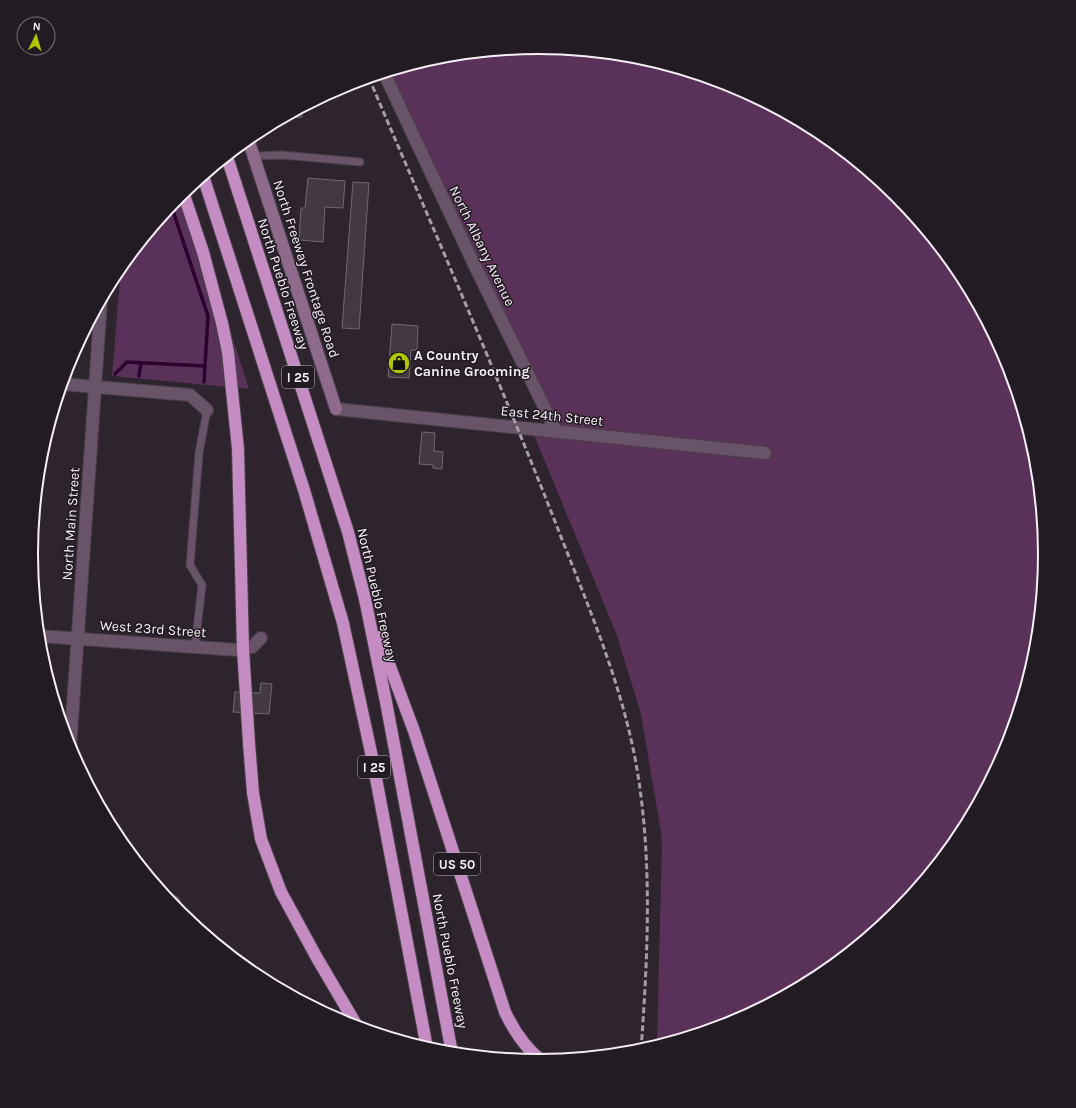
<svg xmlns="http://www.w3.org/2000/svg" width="1076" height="1108" viewBox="0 0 1076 1108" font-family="Karla,sans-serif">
<rect width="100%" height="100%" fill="#2d242d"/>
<g fill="#593159">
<path d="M538,47L637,57L732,86L820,133L897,196L960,273L1006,360L1035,455L1045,554L1035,653L1006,748L959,836L896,913L819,976L732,1022L657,1045L662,838L641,714L616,633L531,428L555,431L384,73L439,57Z"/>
<path d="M185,191L249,389L112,376L121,267Z"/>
</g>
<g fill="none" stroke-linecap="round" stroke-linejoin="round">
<g stroke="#2e002f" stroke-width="3.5">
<path d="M171,205L208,316L204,382"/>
<path d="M115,374L127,362L205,366"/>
<path d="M139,376L141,363"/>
</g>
</g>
<g fill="#423942" stroke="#736872">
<path d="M302,108V117L284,118Z"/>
<path d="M308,178L345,181L343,208L325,207L323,242L299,240L301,208H305Z"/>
<path d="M353,182L369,183L359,329L342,328Z"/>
<path d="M392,324L418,326L417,350H411L409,378L388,377Z"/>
<path d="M422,432L435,433L434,451L443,452L442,469L433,468V465L419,464Z"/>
<path d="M261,683L272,684L269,714L233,712L235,692L260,693Z"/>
</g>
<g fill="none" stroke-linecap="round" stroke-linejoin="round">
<g stroke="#494149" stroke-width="9">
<g id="lane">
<path d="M253,156L282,155L360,162"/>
<path d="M195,647L202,585L190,565L199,453L207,410"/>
</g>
</g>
<g stroke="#494149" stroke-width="14">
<g id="street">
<path d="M384,73L472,260L556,431"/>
<path d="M62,384L190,395L207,410"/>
<path d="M336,409L765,453"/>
<path d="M39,636L238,650L252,647L261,638"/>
<path d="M70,748L101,301"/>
<path d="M171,902H174"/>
</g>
</g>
<g stroke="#494149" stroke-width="14">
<path id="secondary" d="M248,139L336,409"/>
</g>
<g stroke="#494149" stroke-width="14">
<g id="highway">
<path d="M227,157L348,532L365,599L386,702L452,1053"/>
<path d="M203,176L304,490L343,623L372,757L427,1048"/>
<path d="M183,192L203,252L222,323L228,352L238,449L243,649L249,743L253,793L261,839L281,892L317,958L357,1026"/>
<path d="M379,637L414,731L505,1012C514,1031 525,1048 542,1061"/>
</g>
</g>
<use href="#lane" stroke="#695369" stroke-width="7"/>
<use href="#street" stroke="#695369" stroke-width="12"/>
<use href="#secondary" stroke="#8e6a8d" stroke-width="12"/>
<use href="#highway" stroke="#c48cc3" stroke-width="12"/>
<path stroke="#a59ea5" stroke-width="3" stroke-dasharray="6 3" stroke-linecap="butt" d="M369,78C432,226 497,374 556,524C586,601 619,676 635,758C653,854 648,953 641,1050"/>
</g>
<defs>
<g id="shop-disc" transform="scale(1.15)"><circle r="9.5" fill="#b1c500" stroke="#231b23"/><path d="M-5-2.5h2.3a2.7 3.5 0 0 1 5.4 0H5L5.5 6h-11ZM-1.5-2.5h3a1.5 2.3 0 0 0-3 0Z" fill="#111"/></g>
</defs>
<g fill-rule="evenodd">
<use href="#shop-disc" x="399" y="363"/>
</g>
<g text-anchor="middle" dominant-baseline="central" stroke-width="3" stroke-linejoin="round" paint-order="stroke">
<g fill="#231b23" stroke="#b7b0b7" stroke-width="1">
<rect x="282" y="366" width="32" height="22" rx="3"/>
<rect x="358" y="756" width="32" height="22" rx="3"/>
<rect x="434" y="853" width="46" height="22" rx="3"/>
</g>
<g font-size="13" font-weight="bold" fill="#f6f0f6">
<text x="298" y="377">I 25</text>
<text x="374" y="767">I 25</text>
<text x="457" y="864">US 50</text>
</g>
<g font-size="14" fill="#f6f0f6" stroke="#231b23">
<text transform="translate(482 246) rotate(64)">North Albany Avenue</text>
<text transform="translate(306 269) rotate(72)">North Freeway Frontage Road</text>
<text transform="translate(283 284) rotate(72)">North Pueblo Freeway</text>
<text transform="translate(552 416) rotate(6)">East 24th Street</text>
<text transform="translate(71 524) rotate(-86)">North Main Street</text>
<text transform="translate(377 595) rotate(77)">North Pueblo Freeway</text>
<text transform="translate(153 629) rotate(4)">West 23rd Street</text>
<text transform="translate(450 961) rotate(79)">North Pueblo Freeway</text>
</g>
<g font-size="14" font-weight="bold" fill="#f6f0f6" stroke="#231b23" text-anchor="start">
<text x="414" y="355">A Country<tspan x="414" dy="16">Canine Grooming</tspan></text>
</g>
</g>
<path d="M0 0H1076V1108H0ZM38 554a500 500 0 1 1 1000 0a500 500 0 1 1-1000 0Z" fill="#231b23" fill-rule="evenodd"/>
<path fill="none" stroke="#f6f0f6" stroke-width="2" d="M38 554a500 500 0 1 1 1000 0a500 500 0 1 1-1000 0Z"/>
<g transform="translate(36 36) rotate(5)"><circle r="19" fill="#231b23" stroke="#777077"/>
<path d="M0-3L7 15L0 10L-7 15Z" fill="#b1c500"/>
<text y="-6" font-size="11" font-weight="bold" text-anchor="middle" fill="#f6f0f6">N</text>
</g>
</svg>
